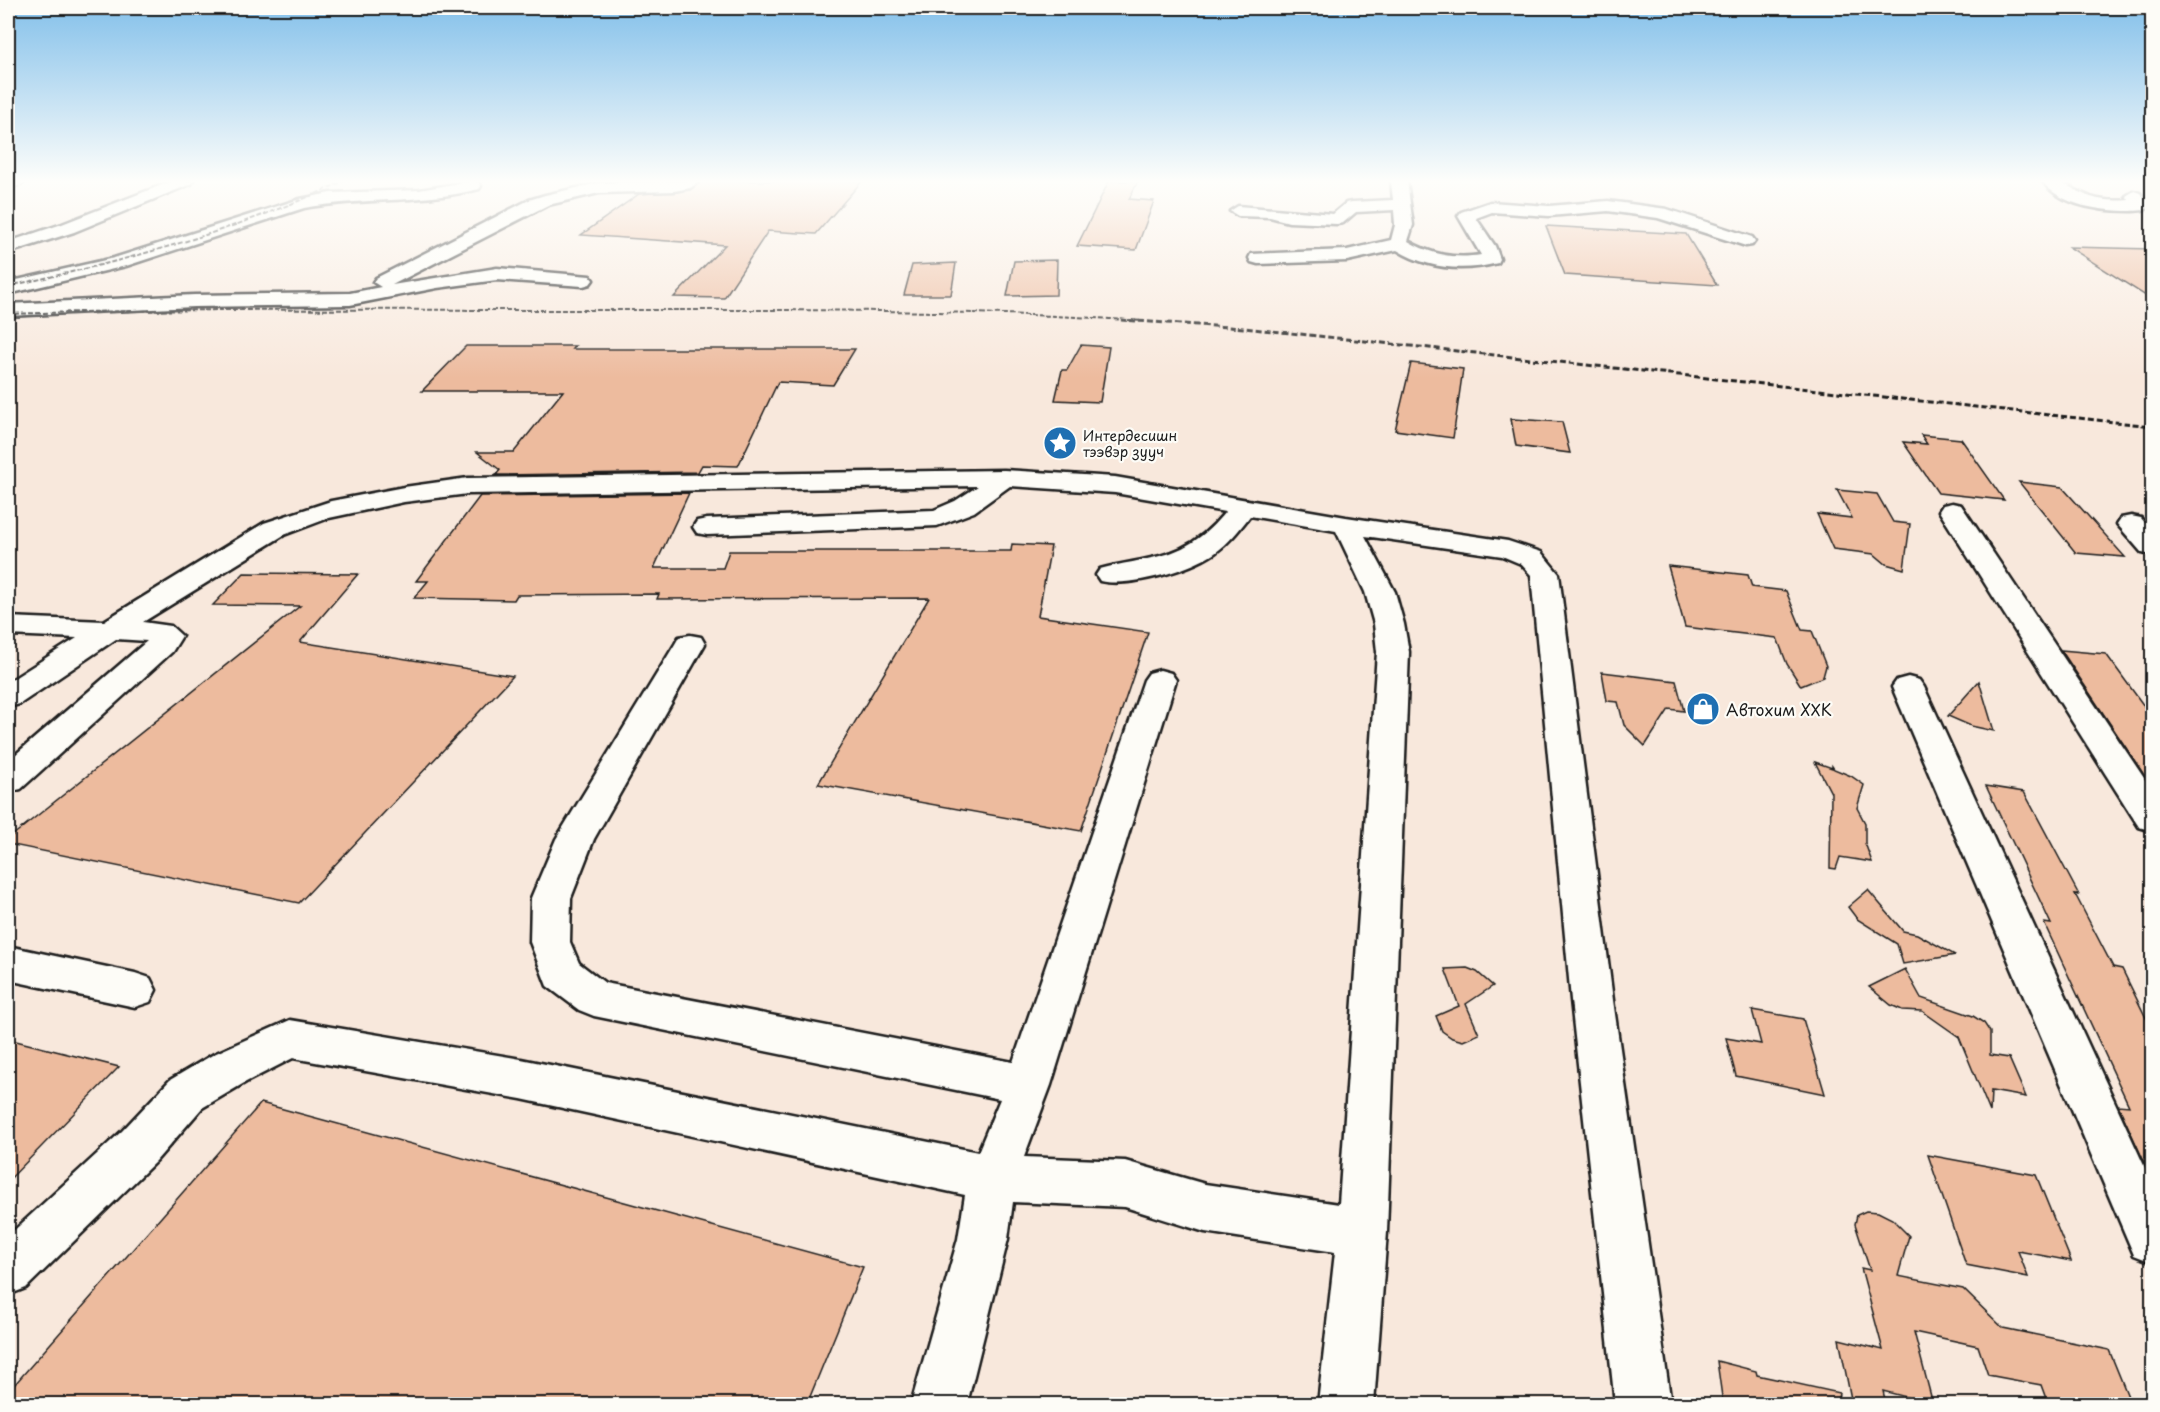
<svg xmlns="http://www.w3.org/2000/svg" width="2160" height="1412" viewBox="0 0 2160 1412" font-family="'Playpen Sans',sans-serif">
<rect width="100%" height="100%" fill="#fdfcf7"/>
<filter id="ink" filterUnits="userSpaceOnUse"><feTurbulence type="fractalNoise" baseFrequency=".0167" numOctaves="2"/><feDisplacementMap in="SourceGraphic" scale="12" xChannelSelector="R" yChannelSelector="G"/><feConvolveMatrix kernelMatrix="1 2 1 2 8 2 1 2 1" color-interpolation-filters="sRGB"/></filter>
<g filter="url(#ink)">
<rect fill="#f8e8dc" x="8" y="181" width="2144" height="1223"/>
<g fill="#edbb9e" stroke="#1c1c1c" stroke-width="1.5">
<path d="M702,181H862L816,234L768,231L724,298L674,297L725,245L581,235L639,194L690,190Z"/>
<path d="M1109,181H1138L1129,199L1154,201L1136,250L1077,246Z"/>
<path d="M1546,226L1686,234L1717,285L1565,275Z"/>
<path d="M2069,247L2152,249V300Z"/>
<path d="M1057,260L1056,295L1007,296L1014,261Z"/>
<path d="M956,263L951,295H904L912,265Z"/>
<path d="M1081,345L1109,347L1100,402L1055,400L1062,370H1067Z"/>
<path d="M466,346H575L572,349H855L833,385L778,382L738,466L702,465L698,472L496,475L500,470L477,452H514L563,391H422Z"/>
<path d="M1411,363L1463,369L1453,438L1395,430Z"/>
<path d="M1511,419L1562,422L1570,453L1516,446Z"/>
<path d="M1921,435L1961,439L2004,500L1938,493L1903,442L1927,444Z"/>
<path d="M2019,482L2062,487L2125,557L2076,553Z"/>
<path d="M1837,490L1877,494L1893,522L1910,524L1904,569L1886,564L1874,554L1833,549L1817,514L1852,518Z"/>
<path d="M689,493L654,568H723L729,551H1011L1012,544L1051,546L1038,616L1148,632L1081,831L818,784L929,598L657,599L659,594L517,595L514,600L414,598L428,581H416L480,496Z"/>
<path d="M1668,566L1748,575L1752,587L1786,591L1802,630L1812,631L1826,666L1823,677L1801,686L1787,664L1777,638L1685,627Z"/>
<path d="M244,573L358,574L300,642L513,676L299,903L8,844V839L300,606L213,605Z"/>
<path d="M2061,650L2106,654L2152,717V787Z"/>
<path d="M1602,672L1676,681L1684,711L1669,709L1645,746L1624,725L1618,702L1607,701Z"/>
<path d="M1979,681L1994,731L1971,726L1948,716Z"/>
<path d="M1815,762L1832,768V766L1834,769L1851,776L1864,785L1857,808L1865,823V843L1872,862L1840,857L1836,869L1830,868L1831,793Z"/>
<path d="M1986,786L2024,792L2079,895L2075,894L2113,967L2122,969L2152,1030V1179L2118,1105L2129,1106L2044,923L2051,924Z"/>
<path d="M1868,890L1903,931L1917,934L1955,955L1903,964L1897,944L1857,919L1848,907Z"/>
<path d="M1467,968L1477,972L1493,986L1466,1004L1479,1034L1463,1041L1452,1038L1442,1031L1436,1016L1459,1006L1445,969Z"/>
<path d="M1905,969L1921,998L1973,1016L1984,1023L1990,1032V1055L2009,1058L2026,1097L1991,1091L1990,1112L1959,1037L1922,1011L1902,1010L1891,1005L1869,987Z"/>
<path d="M1752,1010L1803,1019L1825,1094L1736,1076L1726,1038L1761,1044Z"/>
<path d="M8,1039L119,1067L8,1181Z"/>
<path d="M261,1103L863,1267L807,1404H8V1392Z"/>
<path d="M1928,1155L2036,1175L2071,1261L2018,1251L2028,1277L1966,1265Z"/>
<path d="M1866,1211L1878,1212L1892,1219L1909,1236L1898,1276L1963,1289L2003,1328L2109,1350L2131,1404H2048L2041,1385L1988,1375L1978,1346L1914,1332L1933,1404L1883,1391L1886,1404H1852L1839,1339L1883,1350L1861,1268L1870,1270L1855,1224L1857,1215Z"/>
<path d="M1717,1361L1756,1371L1757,1375L1839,1393L1837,1404H1723Z"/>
</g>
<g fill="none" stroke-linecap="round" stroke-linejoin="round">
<g stroke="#1c1c1c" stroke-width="5">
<g id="minor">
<path d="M172,181H193L191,184L74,232L8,253V242L62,224Z"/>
<path d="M473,181L479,183L481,186L479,189C421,204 361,197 304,208L126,266L8,294V282L114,258L300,199L330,193L419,190Z"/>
<path d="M678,181H700L690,188L674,191L599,193L548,205L392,285L497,268L590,276L593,280L590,284L583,286L497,280L437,288L350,305L194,307L8,316V304L194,295L350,293L381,287L373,282L376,278L529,200L545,195L599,183Z"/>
<path d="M1391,181H1407L1413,225L1408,241C1432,255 1454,259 1481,255L1458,216L1461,212L1490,202L1549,206L1608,201L1667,209L1752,237L1755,241L1752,245L1746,246L1658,218L1608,211L1549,216L1492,212L1476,218L1495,246L1500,259L1498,263C1463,272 1428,269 1397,250L1347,261L1258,264L1251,262L1249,258L1251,254L1347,250L1391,240L1395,225L1394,210L1356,212L1343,223L1337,224L1289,222L1270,217L1238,216L1230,211L1238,206L1333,214L1346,203L1352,202L1393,200Z"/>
<path d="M2042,181C2067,180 2069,189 2091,197C2103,201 2117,201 2129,200L2126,196L2134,191L2140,193L2151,205C2146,212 2138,210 2130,211C2101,211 2061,206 2042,181Z"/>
<path d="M1004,470L1115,477L1346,517L1508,541L1541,552L1559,574L1613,1000L1671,1404H1615L1571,1000L1531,575L1521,564L1502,556L1365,536L1395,592L1404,624L1409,652L1387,1232L1374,1404H1318L1335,1252L1205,1232L1125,1207L1013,1202L1008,1239L967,1404H911L958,1239L965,1195L521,1099L293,1058L246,1082L202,1108L156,1161L26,1288L8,1295V1236L122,1131L170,1080L214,1054L290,1020L521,1059L978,1152L1000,1099L594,1016L579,1010L547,986L530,942L531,898L556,839L675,644L679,637L690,635L701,637L705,644L594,839L571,898L570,942L579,963L605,983L1013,1062L1144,680L1149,673L1160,670L1171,673L1176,680L1051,1085L1024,1157L1125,1161L1205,1184L1339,1204L1377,652L1374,624L1365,592L1336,531L1250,516C1239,530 1229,543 1215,553C1190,570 1129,588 1100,581L1096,575L1100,569C1155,555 1185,561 1225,512L1115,493L1010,486L974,512L937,526L707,535L697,533L693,527L697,521L707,519L934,510L955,501L978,486L468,494L404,502L329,518L284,535L143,622L171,626L182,636L172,652L21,789L8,792V761L147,641L116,639L20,704L8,707V682L77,638L8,635V617L104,621L264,523L331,501L404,487L468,478Z"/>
<path d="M1952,503L1961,505L2152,790V831L2139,827L1939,511L1943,505Z"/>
<path d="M2131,516L2141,518L2152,531V555L2142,553L2117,524L2121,518Z"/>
<path d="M1908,677L1919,680L1924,687L2152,1183V1262L2134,1255L1892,687L1897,680Z"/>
<path d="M8,946L135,973L150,978L156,990L150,1002L135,1007L8,980Z"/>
</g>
</g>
<use href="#minor" fill="#fdfcf7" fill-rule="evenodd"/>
<g stroke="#1c1c1c" stroke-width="2" stroke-dasharray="5 2" stroke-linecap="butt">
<path d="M8,191L32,181"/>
<path d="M8,286C124,262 236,231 344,181"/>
<path d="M8,314C192,308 377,310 561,310C755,310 950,308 1143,321"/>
</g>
<path stroke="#1c1c1c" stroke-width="3" stroke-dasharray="6 3" stroke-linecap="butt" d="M1121,320L1244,328L2152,426"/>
</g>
</g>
<linearGradient id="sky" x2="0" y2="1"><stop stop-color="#83c0ea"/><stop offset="0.48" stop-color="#fefefb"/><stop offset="1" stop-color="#fefefb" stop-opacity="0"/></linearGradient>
<rect width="2160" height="378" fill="url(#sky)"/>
<defs>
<g id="sight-disc" transform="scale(1.725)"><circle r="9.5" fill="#1f6fb2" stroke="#fdfcf7"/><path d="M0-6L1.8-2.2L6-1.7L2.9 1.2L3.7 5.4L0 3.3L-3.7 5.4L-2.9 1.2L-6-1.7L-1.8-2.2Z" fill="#fff"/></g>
<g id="shop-disc" transform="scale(1.725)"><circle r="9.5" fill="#1f6fb2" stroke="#fdfcf7"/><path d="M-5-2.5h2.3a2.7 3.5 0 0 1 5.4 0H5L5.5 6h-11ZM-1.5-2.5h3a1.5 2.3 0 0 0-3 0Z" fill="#fff"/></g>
</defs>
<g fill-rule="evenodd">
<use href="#sight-disc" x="1060" y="443"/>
<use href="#shop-disc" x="1703" y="709"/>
</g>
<g text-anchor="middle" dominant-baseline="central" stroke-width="4.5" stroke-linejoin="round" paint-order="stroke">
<g font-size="14" fill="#1c1c1c" stroke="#fdfcf7" text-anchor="start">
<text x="1083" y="435">Интердесишн<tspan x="1083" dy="16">тээвэр зууч</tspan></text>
</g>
<g font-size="16" fill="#1c1c1c" stroke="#fdfcf7" text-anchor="start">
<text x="1726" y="709">Автохим ХХК</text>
</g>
</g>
<rect width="2160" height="1412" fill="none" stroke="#fdfcf7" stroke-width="30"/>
<rect x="15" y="15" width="2130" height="1382" fill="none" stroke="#1c1c1c" stroke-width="2" filter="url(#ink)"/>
</svg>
